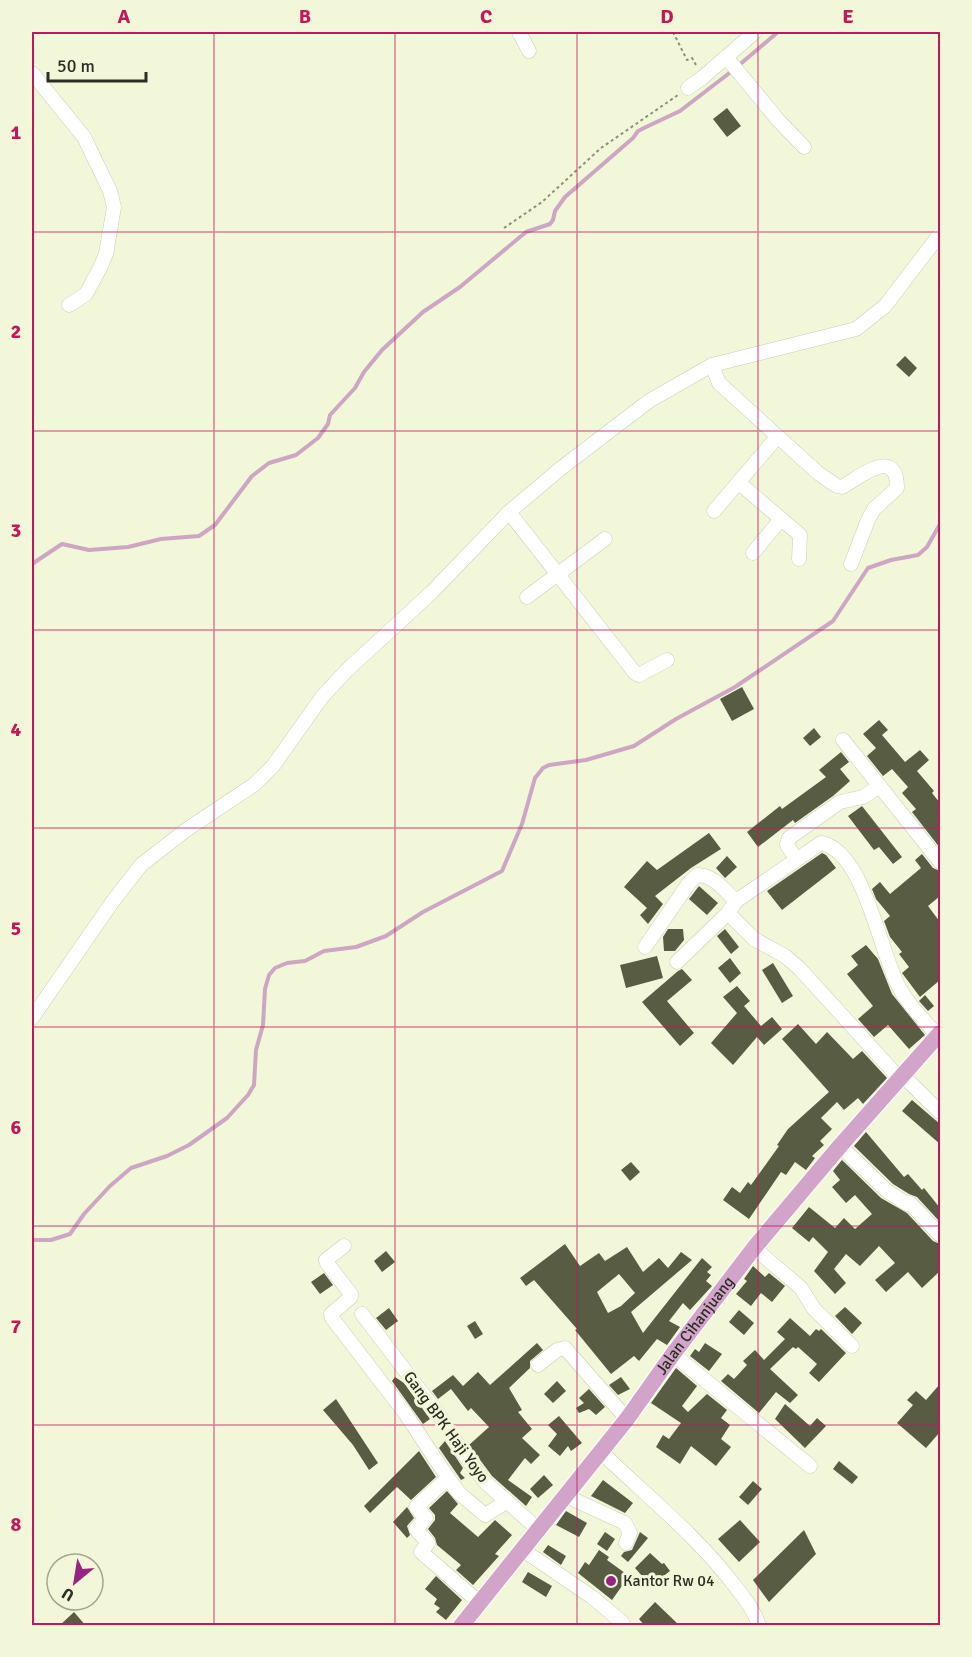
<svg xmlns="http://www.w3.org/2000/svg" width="972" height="1657" viewBox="0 0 972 1657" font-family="Signika,sans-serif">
<rect width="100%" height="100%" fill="#f2f7da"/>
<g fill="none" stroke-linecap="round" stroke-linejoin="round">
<g stroke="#cca6c2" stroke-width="4">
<path d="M738,66L778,32"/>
<path d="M32,564L62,544L89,550L128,547L161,539L199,536L215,525L252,476L269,463L296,455L318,438L328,424L330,415L355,388L364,372L382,350L423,312L460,287L526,232L550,224L553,220L555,211L565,197L633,138L638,131L646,127L680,111L732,71"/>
<path d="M32,1240H51L70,1234L84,1214L110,1186L131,1168L167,1156L189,1145L227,1118L248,1095L254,1085L256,1050L263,1025L265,989L269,975L275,968L287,963L305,961L324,951L356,947L386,936L423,912L502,871L522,824L535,778L543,768L549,765L586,760L634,746L676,719L735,687L833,621L868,568L891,560L918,555L927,547L940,524"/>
</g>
</g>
<g fill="#585c43" fill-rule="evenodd">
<path d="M727,108L741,126L727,137L713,119Z"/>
<path d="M905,356L917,368L909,377L896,365Z"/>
<path d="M742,687L754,709L732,721L720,699Z"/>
<path d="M879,720L888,730L882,735L905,762L920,750L929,760L917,771L934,791L932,793L940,803V848L912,812L916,809L902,793L908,787L892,769L883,776L867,756L876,748L863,734Z"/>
<path d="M814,728L821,737L810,746L803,738Z"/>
<path d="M841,752L849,762L840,769L850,781L833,796L795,823L793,820L758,847L747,832L780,806L782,809L826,777L819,770Z"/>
<path d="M862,806L902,857L893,864L879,847L874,850L848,816Z"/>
<path d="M709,833L721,849L691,868L655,896L663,904L648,924L640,915L647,908L624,887L647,861L657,870Z"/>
<path d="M822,853L826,855L836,868L782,910L767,891Z"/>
<path d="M922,854L933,868L940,871V896L928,906L940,922V980L920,997L902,973L909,967L899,954L902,952L890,937L884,921L890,916L876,899L872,889L880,882L890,894L921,868L915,860Z"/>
<path d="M727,856L737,867L725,878L716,868Z"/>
<path d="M699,886L718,903L707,915L689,899Z"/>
<path d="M668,929H683L684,940L675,951H664L663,937Z"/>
<path d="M725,929L739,947L731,954L717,936Z"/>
<path d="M866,945L878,959L892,994L925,1035L909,1049L888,1025L874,1037L858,1019L873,1006L847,974L858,965L851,956Z"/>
<path d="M657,956L663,978L626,988L620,965Z"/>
<path d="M730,958L741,973L730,983L718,968Z"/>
<path d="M773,963L793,996L782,1003L762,970Z"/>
<path d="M682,969L692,980L667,1001L694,1033L680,1046L642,1002L678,971Z"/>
<path d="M737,986L750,1001L744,1006L761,1026L772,1017L782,1029L764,1045L757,1037L733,1065L711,1043L737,1013L723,997Z"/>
<path d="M925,995L934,1006L928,1011L919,1001Z"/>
<path d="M798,1024L816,1044L827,1032L853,1059L862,1051L887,1078L863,1104L858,1098L844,1110L837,1102L821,1118L832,1129L820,1141L824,1145L812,1156L815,1158L806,1170L795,1162L786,1175L781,1172L749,1219L723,1200L732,1187L740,1193L748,1182L751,1185L779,1146L777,1145L788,1129L829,1092L782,1039Z"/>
<path d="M912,1100L940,1124V1144L902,1111Z"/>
<path d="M866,1132L904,1177L908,1174L922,1190L924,1188L940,1208V1222L917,1197L909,1194L893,1184L854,1146Z"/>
<path d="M842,1160L881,1198L907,1213L933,1241L940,1244V1271L922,1288L908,1272L886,1292L875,1280L895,1263L879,1246L860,1266L846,1254L834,1269L846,1283L835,1294L814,1271L828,1252L813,1237L809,1242L792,1228L809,1207L835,1228L844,1218L855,1229L872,1214L855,1195L846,1203L832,1187L840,1180L833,1171Z"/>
<path d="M631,1162L640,1172L630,1181L621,1170Z"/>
<path d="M565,1244L580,1266L599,1253L605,1261L627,1247L643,1272L659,1258L668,1268L681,1252L692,1260L631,1312L643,1333L702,1258L712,1267L707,1272L711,1275L706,1281L712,1286L690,1310L683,1303L669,1321L680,1327L667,1345L657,1339L639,1361L634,1356L611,1374L575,1330L577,1329L534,1280L526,1286L520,1278ZM619,1274L635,1293L621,1306L608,1313L597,1292Z"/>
<path d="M386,1251L395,1262L382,1272L374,1261Z"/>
<path d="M753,1266L765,1277L769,1273L785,1286L772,1302L761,1293L751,1306L736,1294L747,1281L744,1279Z"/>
<path d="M324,1273L333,1285L320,1294L311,1282Z"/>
<path d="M845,1307L862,1323L852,1334L835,1316Z"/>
<path d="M389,1308L398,1321L386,1330L376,1318Z"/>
<path d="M739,1310L754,1323L744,1335L729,1322Z"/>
<path d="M790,1318L810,1336L816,1329L819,1331L821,1329L846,1353L819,1382L809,1373L817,1364L798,1347L796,1349L793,1347L770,1369L798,1395L790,1403L776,1392L759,1413L721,1381L728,1374L734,1379L747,1365L743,1361L755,1350L764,1360L785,1339L777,1332Z"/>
<path d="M475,1321L483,1334L475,1339L467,1326Z"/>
<path d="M537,1343L543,1350L530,1361V1368L509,1388L522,1410L518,1412L532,1429L522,1438L540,1455L531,1464L525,1458L508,1480L532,1497L526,1506L492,1476L469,1445L489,1427L471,1408L468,1411L451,1389L438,1399L432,1391L453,1375L463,1386L478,1372L490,1385Z"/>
<path d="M705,1343L722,1354L709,1371L690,1356L695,1349L699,1352Z"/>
<path d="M676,1368L697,1386L682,1406L688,1412L707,1394L727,1410L721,1418L730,1425L721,1439L731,1447L716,1466L691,1446L680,1464L656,1447L663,1435L669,1439L681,1423L651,1403Z"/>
<path d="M395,1377L404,1383L430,1419L423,1424L392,1381Z"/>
<path d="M621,1377L630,1389L618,1395L609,1385Z"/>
<path d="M557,1381L566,1391L553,1403L544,1394Z"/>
<path d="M940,1384V1432L926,1448L897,1423L913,1405L907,1400L916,1391L926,1400Z"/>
<path d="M589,1389L605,1407L596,1415L589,1409L579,1413L576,1408L584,1403L579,1398Z"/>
<path d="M336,1399L378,1463L369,1470L353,1445L323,1410Z"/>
<path d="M785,1404L810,1426L817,1418L826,1426L805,1448L775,1419Z"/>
<path d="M559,1416L582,1443L571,1451L568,1446L560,1456L548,1446L557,1434L548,1425Z"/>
<path d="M445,1441L463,1468L460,1473L465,1478L461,1480L439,1448Z"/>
<path d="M419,1451L436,1477L411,1500L397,1487L370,1513L364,1506Z"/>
<path d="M839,1461L858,1477L852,1484L833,1469Z"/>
<path d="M544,1475L553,1485L538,1498L530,1489Z"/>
<path d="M603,1480L633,1503L625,1513L591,1496Z"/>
<path d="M753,1481L762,1489L748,1505L739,1497Z"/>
<path d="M447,1491L458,1504L450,1513L478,1537L495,1520L512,1535L495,1554L499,1556L473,1585L456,1570L461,1565L437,1545L435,1538L428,1529L435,1520V1515L429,1508Z"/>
<path d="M407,1507L414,1518L407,1526L410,1535L407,1538L393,1522Z"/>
<path d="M566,1511L587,1523L579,1537L556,1525Z"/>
<path d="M740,1520L760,1542L739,1562L718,1539Z"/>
<path d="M804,1530L816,1554L769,1602L753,1580Z"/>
<path d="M605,1532L615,1539L607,1551L597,1544Z"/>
<path d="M640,1532L648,1538L628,1562L621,1556L624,1552L632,1550Z"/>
<path d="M548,1545L566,1556L561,1565L543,1552Z"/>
<path d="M599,1550L609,1557L607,1560L629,1576L612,1600L578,1573L585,1562L589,1565Z"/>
<path d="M650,1553L662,1564L664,1563L670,1571L652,1585L645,1575L643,1577L635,1568Z"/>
<path d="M528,1572L552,1586L546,1597L522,1582Z"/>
<path d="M436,1576L462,1600L446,1620L436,1612L440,1608L434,1604L437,1599L425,1589Z"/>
<path d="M655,1602L680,1626H645L639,1619Z"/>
<path d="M74,1612L86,1626H59Z"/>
</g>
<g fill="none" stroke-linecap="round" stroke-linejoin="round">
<g stroke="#c9ceb2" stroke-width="15">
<g id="minor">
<path d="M519,32L529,51"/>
<path d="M726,57L778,120L804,147"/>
<path d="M32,73L84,137L110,191L114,207L106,254L100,268L86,294L69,305"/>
<path d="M688,88L702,78L755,32"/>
<path d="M712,365L719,383L818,473L837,486L842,487C860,477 897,445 897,488L874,509L868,520L851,564"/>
<path d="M739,483L800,535L799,559"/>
<path d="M714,511L777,437"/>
<path d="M509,512L635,673L639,675L667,660"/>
<path d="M753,553L781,519"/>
<path d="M527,597L605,539"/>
<path d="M843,740L940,862"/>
<path d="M796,859L787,845L789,838L840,802L863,797L880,786"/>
<path d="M645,947L689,883L697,875C714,875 725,891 736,901"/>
<path d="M677,962L728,913"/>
<path d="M32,1018L113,901L141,865L186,830L255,784L273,766L322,697L346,671L432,592L509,512L560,469L649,401L712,365L856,329L885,306L940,234"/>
<path d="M903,1076L940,1112"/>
<path d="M900,1079L800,969L785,956L754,939L728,913L736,901L821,843C865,851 880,955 900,989C909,1006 925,1021 938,1036"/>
<path d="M840,1146L887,1191L907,1204L910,1203L940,1235"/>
<path d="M344,1246L326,1260L327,1263L351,1294V1297L331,1314L332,1318L405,1413L448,1478L459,1493L485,1515L506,1502"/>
<path d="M754,1248L801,1288L814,1309L852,1346"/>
<path d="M362,1314L442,1419L463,1453L485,1482L539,1530"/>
<path d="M673,1354L810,1466"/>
<path d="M538,1365L557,1350L565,1348L627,1419"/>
<path d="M601,1452C647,1496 697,1536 735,1586C745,1599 754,1610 759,1626"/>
<path d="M448,1478L416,1507L426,1518L416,1529L428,1543L421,1552L480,1603"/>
<path d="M566,1496L625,1523L630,1533L626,1543"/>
<path d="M523,1550L592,1597L622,1622"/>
</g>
</g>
<g stroke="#fff" stroke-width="18">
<g id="major">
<path id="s1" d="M461,1626L627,1419L673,1354L754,1248L840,1146L940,1033"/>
</g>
</g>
<g stroke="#8c8f7b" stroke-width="2" stroke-dasharray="3 3" stroke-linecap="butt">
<path d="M673,32L687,60L692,58L696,65"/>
<path d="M504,228L542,202L601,148L678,95"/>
</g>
<use href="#minor" stroke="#fff" stroke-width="14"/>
<use href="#major" stroke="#d3a4c9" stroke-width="16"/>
</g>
<path fill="none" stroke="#c2185b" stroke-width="1.5" stroke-opacity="0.55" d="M214,32V1626M395,32V1626M577,32V1626M758,32V1626M32,232H940M32,431H940M32,630H940M32,828H940M32,1027H940M32,1226H940M32,1425H940"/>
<circle fill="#952483" stroke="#f2f7da" stroke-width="2" cx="611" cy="1581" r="6"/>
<g text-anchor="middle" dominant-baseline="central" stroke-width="6" stroke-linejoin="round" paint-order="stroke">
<g font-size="16" fill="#2c2e23" stroke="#f2f7da">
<text stroke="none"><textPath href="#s1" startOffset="381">Jalan Cihanjuang</textPath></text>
<text transform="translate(446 1427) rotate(54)">Gang BPK Haji Yoyo</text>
</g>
<g font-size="16" fill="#2c2e23" stroke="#f2f7da" text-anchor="start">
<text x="623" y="1581">Kantor Rw 04</text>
</g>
</g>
<rect width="972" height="1657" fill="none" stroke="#f2f7da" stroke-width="66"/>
<g transform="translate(75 1582) rotate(210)"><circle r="28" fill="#f2f7da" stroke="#a3a791" stroke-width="1.5"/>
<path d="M0-4.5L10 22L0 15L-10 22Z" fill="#952483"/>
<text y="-9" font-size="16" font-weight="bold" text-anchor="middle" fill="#2c2e23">U</text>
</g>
<path d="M48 72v9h98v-9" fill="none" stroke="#2c2e23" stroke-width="3"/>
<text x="57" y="72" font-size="18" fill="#2c2e23" stroke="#f2f7da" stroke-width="4.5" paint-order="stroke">50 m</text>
<rect x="33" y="33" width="906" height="1591" fill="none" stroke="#c2185b" stroke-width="2"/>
<g font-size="20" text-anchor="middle" font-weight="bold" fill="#c2185b">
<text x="124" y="23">A</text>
<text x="305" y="23">B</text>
<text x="486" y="23">C</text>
<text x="667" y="23">D</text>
<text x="848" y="23">E</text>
<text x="16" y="139">1</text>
<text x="16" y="338">2</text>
<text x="16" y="537">3</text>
<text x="16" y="736">4</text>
<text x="16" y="935">5</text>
<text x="16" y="1134">6</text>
<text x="16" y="1333">7</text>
<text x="16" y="1531">8</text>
</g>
</svg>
